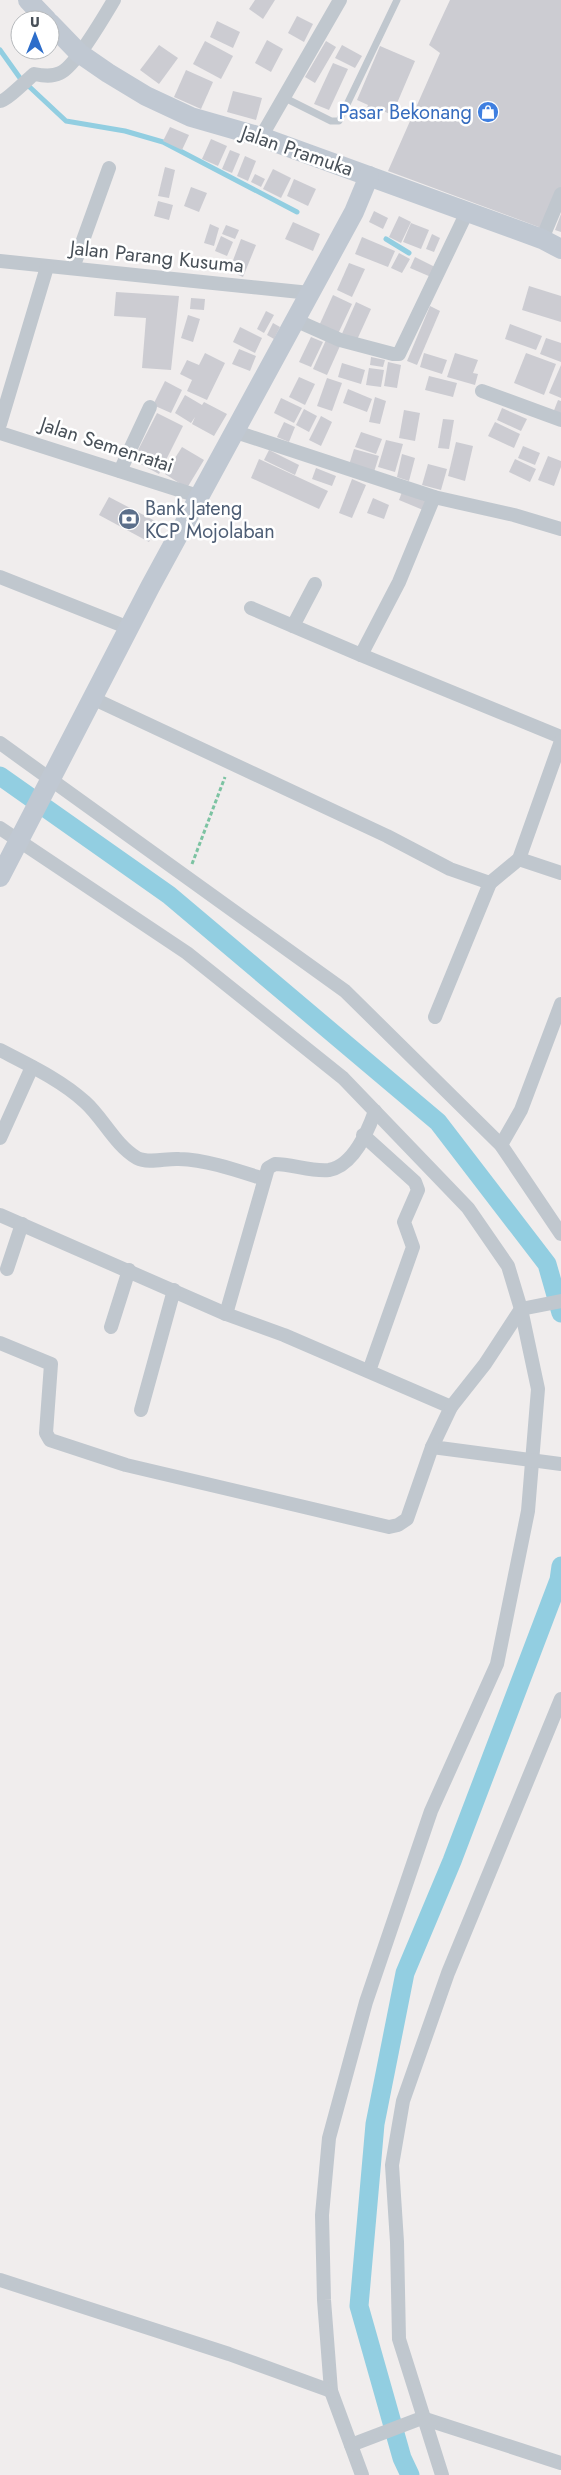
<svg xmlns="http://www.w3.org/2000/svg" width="561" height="2475" viewBox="0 0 561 2475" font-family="Jost,sans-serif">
<rect width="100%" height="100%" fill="#f0eded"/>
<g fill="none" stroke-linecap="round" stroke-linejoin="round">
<g stroke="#92cee1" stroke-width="5">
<path d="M0,50L20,78L66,121L125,131L163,142L297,212"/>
<path d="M386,239L409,253"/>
<path d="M554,1288H561"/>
</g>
<g stroke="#92cee1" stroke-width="19">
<path d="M0,776L169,895L438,1122L547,1264L561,1313"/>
<path d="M410,2475L402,2458L359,2306L375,2124L405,1973L452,1861L559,1580L561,1566"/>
</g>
</g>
<g fill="#ccccd2">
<path d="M255,0H275L263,19L249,9Z"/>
<path d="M450,0H561V188L544,229L388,171L440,53L429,45Z"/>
<path d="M297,16L313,24L304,42L288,33Z"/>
<path d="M217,21L240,32L233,48L210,37Z"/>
<path d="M267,40L283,49L271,72L255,63Z"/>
<path d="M205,41L233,56L221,79L193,64Z"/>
<path d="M326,41L336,47L315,83L305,77Z"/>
<path d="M159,45L178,58L159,84L140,70Z"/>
<path d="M342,45L362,56L355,68L335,58Z"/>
<path d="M380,46L415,61L392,115L381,110L377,120L364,115L368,105L357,100Z"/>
<path d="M333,63L348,69L329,110L314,104Z"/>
<path d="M186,70L213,82L201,109L174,97Z"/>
<path d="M233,91L262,98L256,120L227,112Z"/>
<path d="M170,127L189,135L182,150L163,141Z"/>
<path d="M211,139L227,146L218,166L202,159Z"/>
<path d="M230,150L240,154L232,173L222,169Z"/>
<path d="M245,156L256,161L248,181L237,176Z"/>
<path d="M165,167L175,170L169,198L158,196Z"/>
<path d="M273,169L291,178L281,198L263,189Z"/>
<path d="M255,174L265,179L261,187L251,182Z"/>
<path d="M294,179L316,189L308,206L287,196Z"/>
<path d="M191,187L207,193L199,212L184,206Z"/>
<path d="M158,201L173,205L169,220L154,216Z"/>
<path d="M374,211L388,218L383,229L369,222Z"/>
<path d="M561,214V232L555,230Z"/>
<path d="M399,216L411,222L401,243L389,237Z"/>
<path d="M293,222L320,234L313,251L285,239Z"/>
<path d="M411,223L429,230L421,249L403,242Z"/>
<path d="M210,224L219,228L214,246L204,243Z"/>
<path d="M226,225L239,230L235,239L222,234Z"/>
<path d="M432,234L440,238L434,252L426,249Z"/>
<path d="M221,236L233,242L227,256L215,251Z"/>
<path d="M362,237L395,251L388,267L355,254Z"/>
<path d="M241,239L256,245L243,277L229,271Z"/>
<path d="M399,253L410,259L402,273L391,268Z"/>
<path d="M415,257L435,267L431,277L410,268Z"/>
<path d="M349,263L365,269L352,297L337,290Z"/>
<path d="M529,286L561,296V322L522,310Z"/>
<path d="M116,292L179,296L171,370L142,368L146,318L114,316Z"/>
<path d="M333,295L352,304L337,336L318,328Z"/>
<path d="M191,298L205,299L204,310L190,309Z"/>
<path d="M356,302L371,309L356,342L341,336Z"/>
<path d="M430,306L440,311L417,365L407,361Z"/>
<path d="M266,311L274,315L264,333L257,329Z"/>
<path d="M188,315L200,319L193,342L181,338Z"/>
<path d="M273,323L280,327L274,339L267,335Z"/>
<path d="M510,324L542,336L536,350L505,339Z"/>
<path d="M240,327L262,338L255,353L233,342Z"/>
<path d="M311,337L323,342L311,367L299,362Z"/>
<path d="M546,338L561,343V362L540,354Z"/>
<path d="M326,340L340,346L327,375L313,369Z"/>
<path d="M239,349L256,356L250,371L232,364Z"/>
<path d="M205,353L225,363L207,400L187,391L192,380L180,374L187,360L199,365Z"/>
<path d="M424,353L447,360L442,374L420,367Z"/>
<path d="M455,353L478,360L473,373L478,374L475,385L447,377Z"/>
<path d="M526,353L556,364L544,395L514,383Z"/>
<path d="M371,357L385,360L383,367L370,365Z"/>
<path d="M388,362L401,365L397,388L384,386Z"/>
<path d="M342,363L365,370L361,384L338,377Z"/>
<path d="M561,365V398L549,393Z"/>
<path d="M369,368L384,370L381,387L366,385Z"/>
<path d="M429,376L457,383L453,397L425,390Z"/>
<path d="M299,377L315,384L305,405L289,397Z"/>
<path d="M327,378L342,383L332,411L317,406Z"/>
<path d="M165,381L182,390L171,413L153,405Z"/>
<path d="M348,389L372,399L367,412L343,403Z"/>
<path d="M185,395L202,405L204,402L227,414L214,436L192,424L195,417L191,423L175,413Z"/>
<path d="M375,397L386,401L380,424L369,422Z"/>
<path d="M281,398L302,408L294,423L274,413Z"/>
<path d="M558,400L561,401V416L553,413Z"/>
<path d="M502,408L527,419L521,431L497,420Z"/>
<path d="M304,409L317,416L309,432L296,425Z"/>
<path d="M404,410L420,413L415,441L399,438Z"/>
<path d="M157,413L183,426L159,474L133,460Z"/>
<path d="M321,416L332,422L321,446L309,440Z"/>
<path d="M443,419L454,420L449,449L438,448Z"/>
<path d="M284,422L295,427L289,442L277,437Z"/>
<path d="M495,422L520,434L514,448L488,436Z"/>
<path d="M361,432L382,439L376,454L355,447Z"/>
<path d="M386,440L403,444L395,472L378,467Z"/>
<path d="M456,442L473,446L465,481L448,476Z"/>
<path d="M523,446L540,453L535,465L518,458Z"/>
<path d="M182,447L204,460L187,488L165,474Z"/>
<path d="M354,449L379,456L374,472L349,465Z"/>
<path d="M269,450L299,465L295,475L264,460Z"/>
<path d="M402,454L415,458L409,481L397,477Z"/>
<path d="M548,456L561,461V467L554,486L538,480Z"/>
<path d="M259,459L328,491L319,509L251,478Z"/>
<path d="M515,459L536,469L530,482L509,472Z"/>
<path d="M428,464L447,469L441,490L422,485Z"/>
<path d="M316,468L336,476L332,486L312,479Z"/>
<path d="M352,479L366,485L352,518L339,513Z"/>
<path d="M402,492L427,502L423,510L399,500Z"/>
<path d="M109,497L159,523L149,542L99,515Z"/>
<path d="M373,498L389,505L384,519L367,513Z"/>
</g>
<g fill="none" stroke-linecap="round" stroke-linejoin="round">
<path stroke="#7cc3a2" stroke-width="3" stroke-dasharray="4 2.5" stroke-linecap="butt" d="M192,864L225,777"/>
<path stroke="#c0c7ce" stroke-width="7" d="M283,97L331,121H339L397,0"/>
<g stroke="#c0c7ce" stroke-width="14">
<path d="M0,101C6,101 27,80 34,74C44,76 52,77 60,73C75,67 105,15 114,0"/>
<path d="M261,137L340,0"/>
<path d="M542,239L561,194"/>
<path d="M0,261L310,293"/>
<path d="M73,268L109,168"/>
<path d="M295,320L340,340L393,354H399L467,212"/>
<path d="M482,391L561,420"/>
<path d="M0,424L47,267"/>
<path d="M236,432L434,497L514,515L561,529"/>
<path d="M0,433L201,497"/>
<path d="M120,471L150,407"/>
<path d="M434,497L399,582L361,655L561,737"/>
<path d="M0,577L129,628"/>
<path d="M251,608L361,655"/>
<path d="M293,626L315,584"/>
<path d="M92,698L387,836L450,869L490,883L519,859L561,741"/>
<path d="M0,743L345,991L501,1145L561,1234"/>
<path d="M0,828L187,953L343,1078L468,1208L508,1266L521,1309L538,1389L528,1511L497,1664L431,1811L366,2002L329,2138L322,2215L324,2300L331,2391L362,2475"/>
<path d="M519,859L561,873"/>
<path d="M435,1017L490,883"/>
<path d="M0,1050C29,1065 61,1080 85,1102C103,1118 115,1145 137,1158C149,1164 166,1158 179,1159C208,1160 236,1170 264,1179"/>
<path d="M363,1135L415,1182L418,1190L404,1222L413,1247L369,1371"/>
<path d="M0,1138L32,1067"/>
<path d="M501,1145L521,1110L561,1004"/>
<path d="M0,1215L226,1314L284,1335L451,1407L432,1447L561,1464"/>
<path d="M7,1269L22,1224"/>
<path d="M226,1314L268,1168L275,1164C292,1164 312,1172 329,1170C353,1166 368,1131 375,1111"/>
<path d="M111,1327L129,1270"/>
<path d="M0,1343L51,1364L46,1433L50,1440L126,1465L389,1527L398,1525L407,1519L432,1447"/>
<path d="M451,1407L485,1364L521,1309L561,1301"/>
<path d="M141,1410L174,1290"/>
<path d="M0,2280L229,2354L331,2391"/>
<path d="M351,2445L422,2418L561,2463"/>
<path d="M442,2475L399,2339L397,2242L392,2165L403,2101L448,1973L561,1699"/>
</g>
<g stroke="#c0c8d2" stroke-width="20">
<path d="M28,0L47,20"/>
<path d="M50,23L79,53L108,73L146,96L191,117L261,137L542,239L561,249"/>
<path d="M0,877L150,587L354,212L369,176"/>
</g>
</g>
<defs>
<g id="shop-disc" transform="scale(1.125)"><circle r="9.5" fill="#3f7fe0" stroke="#fff"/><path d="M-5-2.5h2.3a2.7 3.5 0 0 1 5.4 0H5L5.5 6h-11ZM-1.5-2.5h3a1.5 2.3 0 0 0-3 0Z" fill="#fff"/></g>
<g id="bank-disc" transform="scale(1.125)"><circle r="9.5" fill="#5c6f8a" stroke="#fff"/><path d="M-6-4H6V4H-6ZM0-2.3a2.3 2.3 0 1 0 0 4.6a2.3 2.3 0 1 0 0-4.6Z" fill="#fff"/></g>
</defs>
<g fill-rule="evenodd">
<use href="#shop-disc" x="488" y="112"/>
<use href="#bank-disc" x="129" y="519"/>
</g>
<g text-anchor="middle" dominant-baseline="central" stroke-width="5" stroke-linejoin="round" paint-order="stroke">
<g font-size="20" fill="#366cbe" stroke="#fff" text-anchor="end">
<text x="472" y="112">Pasar Bekonang</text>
</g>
<g font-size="20" fill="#485058" stroke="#fff">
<text transform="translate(297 151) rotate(19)">Jalan Pramuka</text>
<text transform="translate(157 257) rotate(6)">Jalan Parang Kusuma</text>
<text transform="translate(107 445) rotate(18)">Jalan Semenratai</text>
</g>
<g font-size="20" fill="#4e5e75" stroke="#fff" text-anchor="start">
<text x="145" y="508">Bank Jateng<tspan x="145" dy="23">KCP Mojolaban</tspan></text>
</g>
</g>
<g transform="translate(35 35)"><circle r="24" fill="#ffffff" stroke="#b6b9bc"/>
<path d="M0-4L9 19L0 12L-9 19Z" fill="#2d6dca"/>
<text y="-8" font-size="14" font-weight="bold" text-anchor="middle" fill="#485058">U</text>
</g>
</svg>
